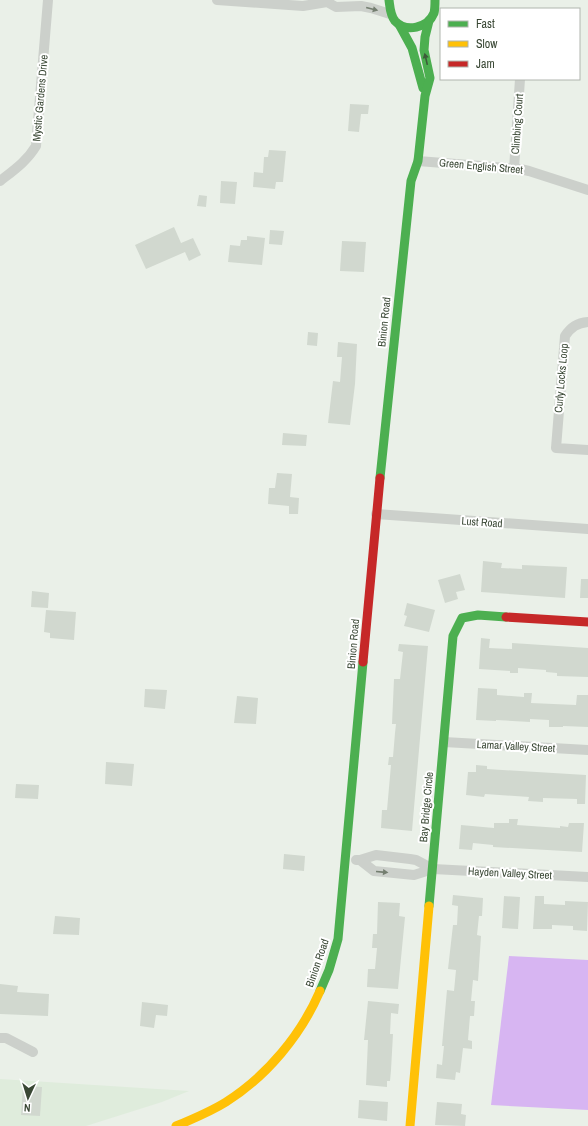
<svg xmlns="http://www.w3.org/2000/svg" width="588" height="1126" viewBox="0 0 588 1126" font-family="'Archivo Narrow',sans-serif">
<rect width="100%" height="100%" fill="#eaf0e8"/>
<path fill="#dfecdc" d="M0,1079L189,1091L162,1102L86,1126H0Z"/>
<path fill="#d7b5f2" d="M509,956L588,960V1110L491,1105Z"/>
<g fill="#d1d8cf">
<path d="M350,104L369,105L368,114H361L359,132L348,131Z"/>
<path d="M269,150L286,151L283,182H276L275,189L253,187L254,172L263,173L264,157H268Z"/>
<path d="M221,181L237,182L235,204L220,203Z"/>
<path d="M199,195L207,196L206,207L197,206Z"/>
<path d="M174,227L181,243L193,238L201,255L189,261L185,252L146,269L135,245Z"/>
<path d="M270,230L284,231L282,245L269,244Z"/>
<path d="M247,236L265,238L262,265L228,262L230,245L240,246L241,240H247Z"/>
<path d="M342,241L366,242L364,272L340,271Z"/>
<path d="M308,332L318,333L317,346L307,345Z"/>
<path d="M338,342L357,344L355,384L350,425L328,423L333,381L340,382L342,357H337Z"/>
<path d="M283,433L307,435L306,446L282,445Z"/>
<path d="M277,473L292,474L290,497L299,498L298,514H289V506L268,504L269,488H275Z"/>
<path d="M483,561L502,563L501,568L522,569V565L567,567L565,598L481,592Z"/>
<path d="M460,574L465,590L456,592L458,599L445,603L438,580Z"/>
<path d="M581,579H588V598H580Z"/>
<path d="M32,591L49,593L48,608L31,607Z"/>
<path d="M407,603L435,610L429,632L404,626L407,616L404,615Z"/>
<path d="M46,610L76,612L74,640L50,638V633L44,632Z"/>
<path d="M481,638L490,639L489,648L512,649V643L588,648V677L557,676V673L546,672V670L518,668V673H510V671L479,669Z"/>
<path d="M399,644L428,646L412,831L381,828L382,810H387L391,765H388L389,757H393L395,733L396,724H392L394,679H400L403,652L398,651Z"/>
<path d="M478,688L497,689V695L524,697V693H532L531,703L576,705L577,695H588V727L563,726V727H549V720L530,719V722L496,720V721L476,720Z"/>
<path d="M145,689L167,690L165,709L144,707Z"/>
<path d="M237,696L258,698L256,724L234,723Z"/>
<path d="M106,762L134,764L132,786L105,784Z"/>
<path d="M476,765L487,766V769L586,775L585,804H577V799L543,798V802L528,801L529,797L485,794L484,797L466,795L468,772H476Z"/>
<path d="M16,784L39,785L38,799L15,798Z"/>
<path d="M509,819H518L517,825L560,828V826L568,827L569,823H584L582,852L493,847V845L473,843L472,850L459,849L461,825L494,828V823H509Z"/>
<path d="M284,854L305,856L304,871L283,869Z"/>
<path d="M453,895L483,898L482,916H479L477,935L481,936L478,981L473,980L471,1001H475L474,1016H470L468,1040L472,1041V1049L463,1048L460,1073L456,1072L455,1080L436,1078L437,1064L442,1065L444,1046H442L447,990L454,991L456,970L448,969L453,925H457L458,906L452,905Z"/>
<path d="M504,896L520,897L518,929L502,928Z"/>
<path d="M535,896H544V904L565,905V901L588,902L587,931L573,930V926L552,925V929H533Z"/>
<path d="M378,902L400,903L399,916L405,917L398,989L367,987L368,969H375L377,948H372L373,934H377Z"/>
<path d="M55,916L80,918L79,935L53,934Z"/>
<path d="M0,984L18,986L17,992L49,994L48,1016L0,1014Z"/>
<path d="M368,1001L399,1004L398,1014L391,1013L390,1034H393L391,1070L390,1081H387V1087L366,1085L368,1040H364Z"/>
<path d="M142,1002L168,1005L167,1016L156,1015L154,1028L140,1026Z"/>
<path d="M23,1086L42,1087L40,1116L21,1115Z"/>
<path d="M359,1100L388,1102L387,1121L358,1118Z"/>
<path d="M437,1102L462,1104L461,1114L466,1115L465,1126L435,1125Z"/>
</g>
<g fill="none" stroke-linecap="round" stroke-linejoin="round">
<g stroke="#ccd0cb" stroke-width="10">
<path d="M217,0L303,6L327,2L336,7L361,6L371,8L390,14"/>
<path d="M418,161L520,169L529,171L588,190"/>
<path d="M514,169L520,79"/>
<path d="M0,181C14,170 27,161 36,146L48,0"/>
<path d="M588,322C577,323 571,327 565,336L556,448L588,450"/>
<path d="M376,514L588,529"/>
<path d="M444,742L588,750"/>
<path d="M356,860H360L376,855L410,859L416,860L433,869"/>
<path d="M360,860L374,871L414,875L433,869L588,877"/>
<path d="M0,1038H6L33,1052"/>
</g>
<g stroke="#4caf50" stroke-width="9">
<path d="M389,0C390,7 390,15 395,21C406,33 428,28 434,13C435,9 435,4 435,0"/>
<path d="M400,26L412,48L423,88"/>
<path d="M380,478L411,181L418,161L425,96L430,78L424,50L425,37L429,21"/>
<path d="M429,906L453,636L462,618L478,615L506,617"/>
<path d="M320,991L329,970L338,939L363,662"/>
</g>
<g stroke="#ffc107" stroke-width="9">
<path d="M176,1126C193,1119 210,1112 226,1102C267,1076 301,1035 320,991"/>
<path d="M410,1126L429,906"/>
</g>
<g stroke="#c62828" stroke-width="9">
<path d="M506,617L588,622"/>
<path d="M363,662L380,478"/>
</g>
</g>
<defs><path id="oneway-solid" d="M-6-.8H1V-3.2L6.5 0L1 3.2V.8H-6Z"/></defs>
<g fill="#747e70">
<use href="#oneway-solid" transform="translate(372 9) rotate(14)"/>
<use href="#oneway-solid" transform="translate(382 872) rotate(5)"/>
</g>
<use fill="#3d5c3a" href="#oneway-solid" transform="translate(426 59) rotate(-103)"/>
<g text-anchor="middle" dominant-baseline="central" stroke-width="4" stroke-linejoin="round" paint-order="stroke">
<g font-size="11" fill="#394734" stroke="#fff">
<text transform="translate(40 98) rotate(-85)">Mystic Gardens Drive</text>
<text transform="translate(517 124) rotate(-86)">Climbing Court</text>
<text transform="translate(481 166) rotate(5)">Green English Street</text>
<text transform="translate(384 322) rotate(-84)">Binion Road</text>
<text transform="translate(561 378) rotate(-85)">Curly Locks Loop</text>
<text transform="translate(482 522) rotate(4)">Lust Road</text>
<text transform="translate(353 644) rotate(-85)">Binion Road</text>
<text transform="translate(516 746) rotate(3)">Lamar Valley Street</text>
<text transform="translate(426 807) rotate(-85)">Bay Bridge Circle</text>
<text transform="translate(510 873) rotate(3)">Hayden Valley Street</text>
<text transform="translate(317 963) rotate(-71)">Binion Road</text>
</g>
</g>
<rect x="440" y="8" width="140" height="72" fill="#ffffff" stroke="#b0b5ae"/>
<rect x="448" y="21" width="20" height="6" fill="#4caf50" stroke="#b0b5ae"/>
<text x="476" y="28" font-size="12" fill="#394734">Fast</text>
<rect x="448" y="41" width="20" height="6" fill="#ffc107" stroke="#b0b5ae"/>
<text x="476" y="48" font-size="12" fill="#394734">Slow</text>
<rect x="448" y="61" width="20" height="6" fill="#c62828" stroke="#b0b5ae"/>
<text x="476" y="68" font-size="12" fill="#394734">Jam</text>
<g transform="translate(28 1098) rotate(184)" stroke="#ffffff" stroke-width="3" paint-order="stroke">
<path d="M0-3L7 15L0 10L-7 15Z" fill="#394734"/>
<text y="-6" font-size="11" font-weight="bold" text-anchor="middle" fill="#394734">N</text>
</g>
</svg>
